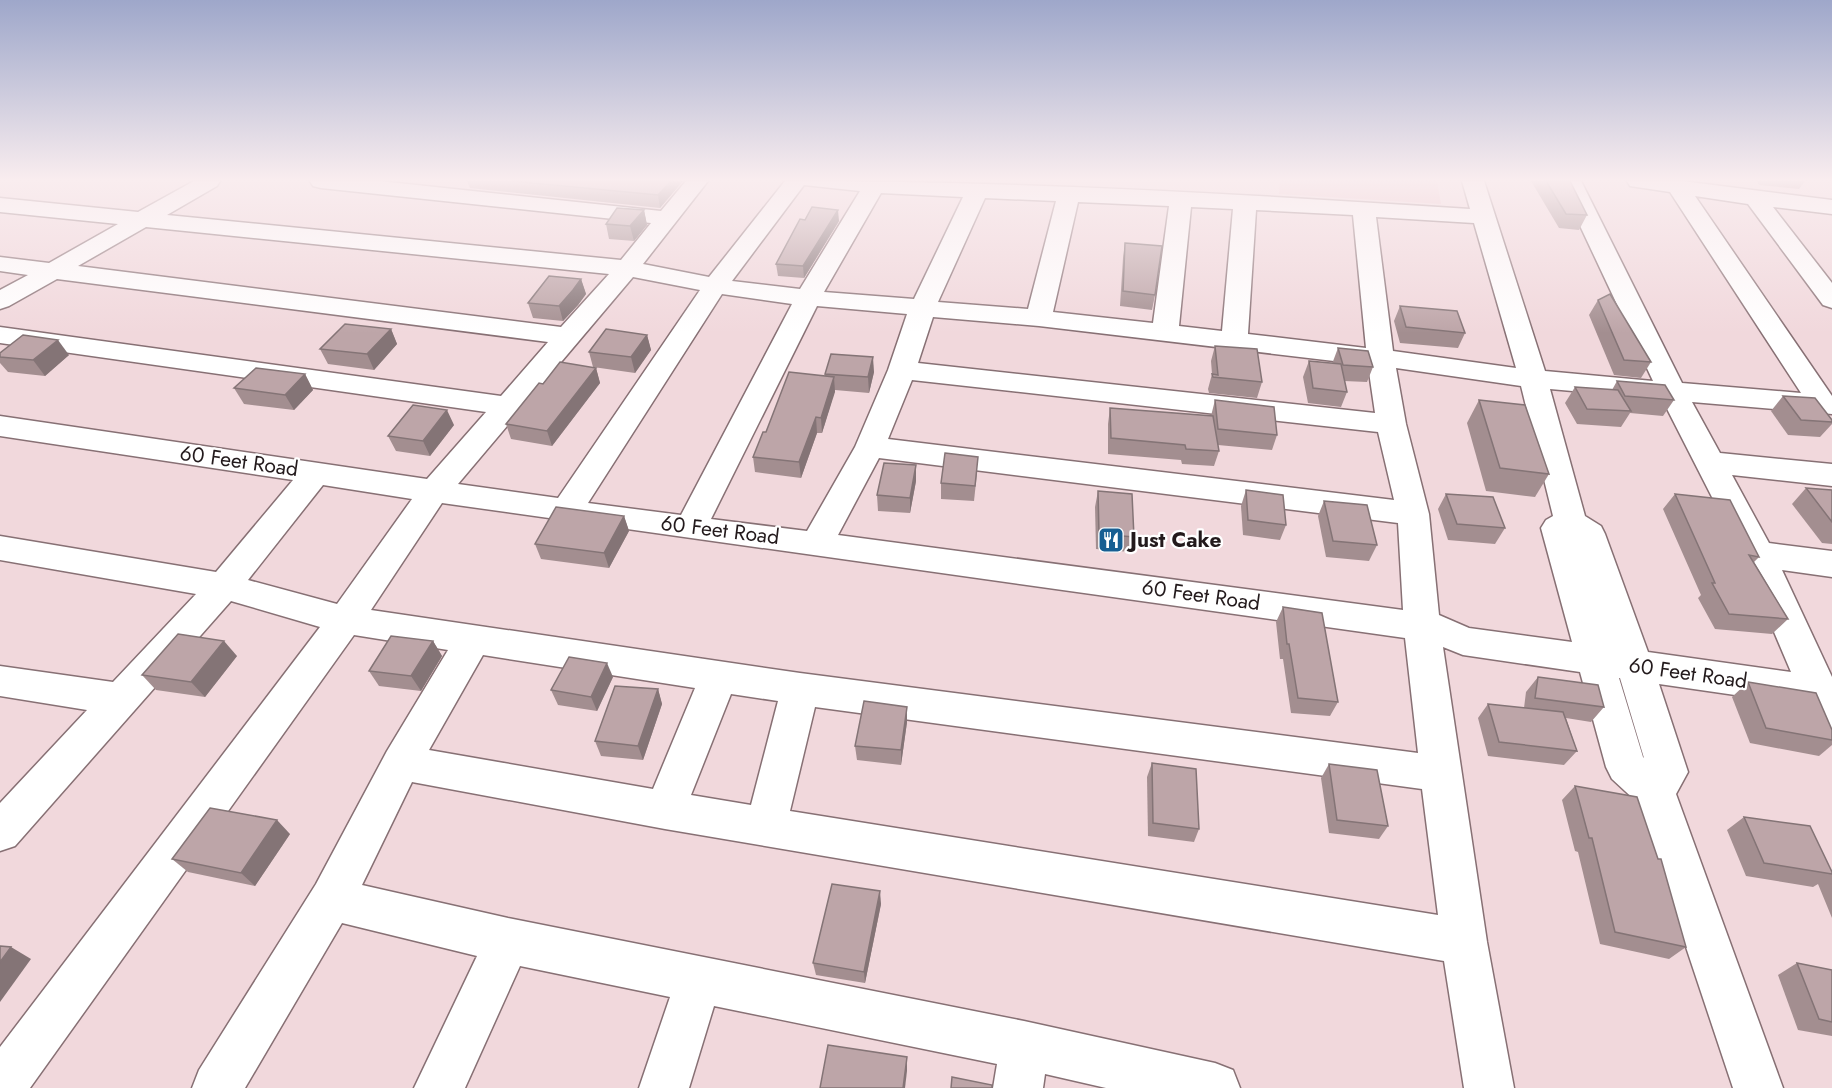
<svg xmlns="http://www.w3.org/2000/svg" width="1832" height="1088" viewBox="0 0 1832 1088" font-family="Jost,sans-serif">
<rect width="100%" height="100%" fill="#f1d8dc"/>
<path fill="#eabdc4" d="M1280,181H1437L1441,204L1279,194Z"/>
<g fill="none" stroke-linecap="round" stroke-linejoin="round">
<g stroke="#877074" stroke-width="3">
<path id="minor" d="M194,181H220L217,186L167,215L621,260L651,223L321,188L313,186L310,181H379L661,211L686,181H708L643,264L709,277L785,181C1014,181 1242,194 1470,209L1462,181H1484L1545,371L1653,381L1559,181H1581L1682,383L1801,393L1670,192L1630,186L1627,181H1682L1832,200V214L1773,207L1832,283V308L1823,305L1748,204L1695,196L1832,396V414L1692,402L1720,453L1832,464V486L1732,475L1769,543L1832,551V577L1782,570L1832,677V739L1818,735L1805,705L1659,684L1688,772L1676,794L1783,1088H1733L1638,803L1612,779L1606,767L1580,672L1463,655L1443,647L1487,942L1514,1088H1464L1444,961L665,829L412,782L362,885L508,918L1024,1021L1215,1063L1233,1070L1240,1088H1106L1045,1074L1043,1088H993L997,1064L714,1006L689,1088H639L670,997L520,966L465,1088H414L477,956L342,923L245,1088H192L199,1070L316,884L387,751L448,650L354,635L30,1088H0V1047L320,627L231,601L15,846L0,851V803L87,710L0,696V666L113,682L196,594L0,560V536L216,572L293,480L0,436V416L427,479L486,412L0,343V327L501,396L548,342L57,279L9,306L0,309V290L28,275L0,271V257L49,263L118,224L0,212V198L138,212ZM804,185L860,191L800,289L732,281ZM881,193L963,197L914,299L824,292ZM985,198L1056,201L1028,309L938,302ZM1078,202L1169,206L1153,323L1053,312ZM1191,207L1233,209L1222,331L1179,326ZM1256,210L1353,215L1366,348L1248,334ZM1376,217L1474,223L1516,368L1393,351ZM146,227L609,274L561,327L78,266ZM633,277L700,290L558,498L458,484ZM722,294L792,304L681,515L588,503ZM817,306L907,314L888,370L855,447L807,531L711,519ZM933,317L1039,326L1368,365L1375,413L918,363ZM1396,368L1521,386L1553,516L1546,520L1541,528L1572,642L1469,628L1439,615L1429,514L1406,424ZM912,380L1378,432L1394,500L888,439ZM1550,389L1662,399L1741,554L1791,672L1648,652L1605,534L1601,526L1585,516ZM879,458L1398,523L1403,610L838,535ZM323,485L412,499L337,604L248,580ZM442,503L1405,638L1418,753L800,673L371,610ZM483,655L695,688L653,789L429,750ZM1619,678H1620L1644,758L1643,757ZM731,694L778,701L751,805L691,795ZM815,707L1422,789L1438,915L790,811Z"/>
</g>
<use href="#minor" fill="#fff" fill-rule="evenodd"/>
</g>
<g fill="#a38e90">
<path d="M467,181H683L660,208L470,188Z"/>
<path d="M1531,181H1570L1587,215L1579,230L1559,228Z"/>
<path d="M1757,181H1805L1799,189L1759,185Z"/>
<path d="M644,210L647,225L634,241L609,239L606,224Z"/>
<path d="M839,221L804,278L778,276L776,264Z"/>
<path d="M1125,243L1155,295L1152,310L1120,306L1123,258Z"/>
<path d="M581,279L586,294L578,305L563,321L533,318L528,303Z"/>
<path d="M1598,300L1651,362L1641,378L1614,375L1589,315Z"/>
<path d="M1400,306L1465,333L1458,348L1400,343L1394,321Z"/>
<path d="M391,329L397,344L374,370L328,364L320,349Z"/>
<path d="M647,335L651,350L635,373L593,367L589,352Z"/>
<path d="M1215,346L1262,382L1257,398L1209,393L1208,389L1212,374L1211,361Z"/>
<path d="M1338,348L1373,367L1367,382L1344,381L1347,392L1341,407L1308,403L1303,377L1309,361L1332,364Z"/>
<path d="M0,353L69,355L45,376L8,372L0,363Z"/>
<path d="M596,368L600,383L552,446L511,439L506,424L543,384Z"/>
<path d="M874,372L869,393L835,390L822,433H817L801,478L755,472L753,457L766,432L825,376V374Z"/>
<path d="M305,374L313,390L294,410L244,404L234,388Z"/>
<path d="M1617,381L1674,400L1663,416L1630,413L1621,427L1577,424L1565,403L1575,387L1612,390Z"/>
<path d="M1783,396L1832,420V424L1820,437L1788,435L1771,411Z"/>
<path d="M1215,400L1277,435L1272,450L1218,445L1219,451L1214,466L1182,464L1181,460L1108,454V424L1110,408L1211,416Z"/>
<path d="M1479,400L1549,474L1535,497L1486,491L1467,423Z"/>
<path d="M454,425L430,456L396,451L388,436Z"/>
<path d="M977,473L974,501L941,499V483Z"/>
<path d="M916,481L910,513L878,511L877,495Z"/>
<path d="M1806,488L1832,490V544L1822,543L1792,504Z"/>
<path d="M1246,490L1286,525L1280,540L1243,535L1241,506Z"/>
<path d="M1098,491L1134,537L1130,552L1096,549L1095,507Z"/>
<path d="M1446,494L1505,528L1495,544L1448,540L1438,509Z"/>
<path d="M1675,494L1759,557L1754,562L1788,619L1772,634L1715,629L1698,598L1701,595L1663,509Z"/>
<path d="M1324,501L1377,545L1369,561L1326,557L1318,516Z"/>
<path d="M624,516L629,531L609,568L541,559L535,544Z"/>
<path d="M1283,607L1338,702L1330,716L1291,713L1283,659H1280L1276,622Z"/>
<path d="M433,641L442,656L421,691L379,686L369,671Z"/>
<path d="M237,656L205,697L156,690L142,675Z"/>
<path d="M613,677L597,711L558,705L551,690Z"/>
<path d="M1538,677L1604,707L1591,722L1566,718L1577,751L1564,765L1488,756L1478,718L1488,704L1524,708L1526,692Z"/>
<path d="M1748,682L1832,730V745L1819,756L1750,743L1732,697Z"/>
<path d="M658,689L662,704L643,760L601,756L595,741Z"/>
<path d="M907,722L901,765L857,760L855,746Z"/>
<path d="M1152,763L1199,829L1194,842L1148,836L1147,777Z"/>
<path d="M1329,764L1388,826L1379,839L1329,833L1321,778Z"/>
<path d="M1575,786L1686,947L1669,959L1600,944L1578,852L1575,851L1562,800Z"/>
<path d="M1744,817L1832,872V918L1818,884L1813,887L1746,876L1727,830Z"/>
<path d="M290,834L255,886L188,872L172,859Z"/>
<path d="M881,904L865,983L816,975L813,963Z"/>
<path d="M1797,963L1832,970V1036L1798,1030L1778,975Z"/>
</g>
<g fill="#847476">
<path d="M671,181H683L660,208L658,195Z"/>
<path d="M644,210L647,225L634,241L630,226Z"/>
<path d="M838,210L839,221L804,278L803,266Z"/>
<path d="M581,279L586,294L578,305L563,321L559,306Z"/>
<path d="M391,329L397,344L374,370L367,354Z"/>
<path d="M647,335L651,350L635,373L631,357Z"/>
<path d="M58,340L69,355L45,376L33,360Z"/>
<path d="M873,357L874,372L869,393L868,377Z"/>
<path d="M596,368L600,383L552,446L547,431Z"/>
<path d="M305,374L313,390L294,410L285,395Z"/>
<path d="M834,377L835,392L822,433L821,418Z"/>
<path d="M447,410L454,425L430,456L423,441Z"/>
<path d="M816,417L817,433L801,478L799,462Z"/>
<path d="M916,465V481L910,513V498Z"/>
<path d="M624,516L629,531L609,568L604,553Z"/>
<path d="M224,641L237,656L205,697L191,682Z"/>
<path d="M433,641L442,656L421,691L411,676Z"/>
<path d="M607,663L613,677L597,711L591,697Z"/>
<path d="M658,689L662,704L643,760L638,746Z"/>
<path d="M907,707V722L901,765V750Z"/>
<path d="M277,820L290,834L255,886L241,873Z"/>
<path d="M880,891L881,904L865,983L864,972Z"/>
<path d="M11,947L31,959L0,1002V962Z"/>
<path d="M907,1057V1071L905,1088H903Z"/>
</g>
<g fill="#bda5a8" stroke="#847476" stroke-width="1.5">
<path d="M512,181H671L658,195Z"/>
<path d="M1546,181H1570L1587,215L1566,214Z"/>
<path d="M812,207L838,210L803,266L776,264L800,219L805,220Z"/>
<path d="M617,208L644,210L630,226L606,224Z"/>
<path d="M1125,243L1162,246L1155,295L1123,291Z"/>
<path d="M549,276L581,279L573,290L559,306L528,303Z"/>
<path d="M1610,294L1651,362L1624,360L1598,300Z"/>
<path d="M1400,306L1457,311L1465,333L1406,327Z"/>
<path d="M345,324L391,329L367,354L320,349Z"/>
<path d="M606,329L647,335L631,357L589,352Z"/>
<path d="M23,335L58,340L33,360L0,357V353Z"/>
<path d="M1215,346L1257,349L1262,382L1213,377L1212,374L1218,375Z"/>
<path d="M1338,348L1368,351L1373,367L1343,365Z"/>
<path d="M831,354L873,357L868,377L825,374Z"/>
<path d="M1309,361L1341,364L1347,392L1313,388Z"/>
<path d="M560,362L596,368L547,431L506,424L539,383L543,384Z"/>
<path d="M256,368L305,374L285,395L234,388Z"/>
<path d="M789,372L834,377L821,418L816,417L799,462L753,457L763,432H766Z"/>
<path d="M1617,381L1665,385L1674,400L1625,396Z"/>
<path d="M1575,387L1618,390L1631,411L1587,409Z"/>
<path d="M1783,396L1815,398L1832,420V422L1801,420Z"/>
<path d="M1215,400L1274,407L1277,435L1218,429Z"/>
<path d="M1479,400L1525,405L1549,474L1500,468Z"/>
<path d="M413,405L447,410L423,441L388,436Z"/>
<path d="M1110,408L1213,416L1219,451L1186,449L1185,445L1111,438Z"/>
<path d="M945,453L978,457L975,486L941,483Z"/>
<path d="M884,463L916,465L910,498L877,495Z"/>
<path d="M1806,488L1832,490V522Z"/>
<path d="M1246,490L1283,495L1286,525L1248,520Z"/>
<path d="M1098,491L1132,494L1134,537L1099,534Z"/>
<path d="M1446,494L1493,497L1505,528L1457,524Z"/>
<path d="M1675,494L1730,500L1759,557L1749,555L1788,619L1729,614L1712,583H1715Z"/>
<path d="M1324,501L1367,505L1377,545L1333,541Z"/>
<path d="M556,507L624,516L604,553L535,544Z"/>
<path d="M1283,607L1322,613L1338,702L1298,698L1289,644H1287Z"/>
<path d="M178,634L224,641L191,682L142,675Z"/>
<path d="M391,636L433,641L411,676L369,671Z"/>
<path d="M569,657L607,663L591,697L551,690Z"/>
<path d="M1538,677L1598,685L1604,707L1535,698Z"/>
<path d="M1748,682L1816,693L1832,730V740L1766,728Z"/>
<path d="M615,686L658,689L638,746L595,741Z"/>
<path d="M864,701L907,707L901,750L855,746Z"/>
<path d="M1488,704L1563,712L1577,751L1499,742Z"/>
<path d="M1152,763L1196,769L1199,829L1153,823Z"/>
<path d="M1329,764L1377,770L1388,826L1337,820Z"/>
<path d="M1575,786L1637,797L1658,859H1661L1686,947L1615,932L1592,838H1589Z"/>
<path d="M210,808L277,820L241,873L172,859Z"/>
<path d="M1744,817L1810,826L1832,872V874L1764,863Z"/>
<path d="M832,884L880,891L864,972L813,963Z"/>
<path d="M0,946L11,947L0,962Z"/>
<path d="M1797,963L1832,970V1022L1819,1019Z"/>
<path d="M828,1045L907,1057L903,1088H820Z"/>
<path d="M952,1077L992,1085V1088H951Z"/>
</g>
<linearGradient id="sky" x2="0" y2="1"><stop stop-color="#9ea7ca"/><stop offset="0.54" stop-color="#f9edef"/><stop offset="1" stop-color="#f9edef" stop-opacity="0"/></linearGradient>
<rect width="1832" height="333" fill="url(#sky)"/>
<defs>
<g id="restaurant-square" transform="scale(1.35)"><rect x="-9" y="-9" width="18" height="18" rx="4" fill="#165e92" stroke="#fff"/><path d="M-5-6h1v4h1v-4h1v4h1v-4h1v5L-1.5 .5V6h-2V.5L-5-1ZM5-6V6H3V1.5H1.5Q1.5-4 5-6Z" fill="#fff"/></g>
</defs>
<g fill-rule="evenodd">
<use href="#restaurant-square" x="1111" y="540"/>
</g>
<g text-anchor="middle" dominant-baseline="central" stroke-width="4.5" stroke-linejoin="round" paint-order="stroke">
<g font-size="21" fill="#231a1c" stroke="#fff">
<text transform="translate(239 461) rotate(8)">60 Feet Road</text>
<text transform="translate(720 530) rotate(7)">60 Feet Road</text>
<text transform="translate(1201 595) rotate(8)">60 Feet Road</text>
<text transform="translate(1688 673) rotate(8)">60 Feet Road</text>
</g>
<g font-size="21" font-weight="bold" fill="#231a1c" stroke="#fff" text-anchor="start">
<text x="1130" y="540">Just Cake</text>
</g>
</g>
</svg>
